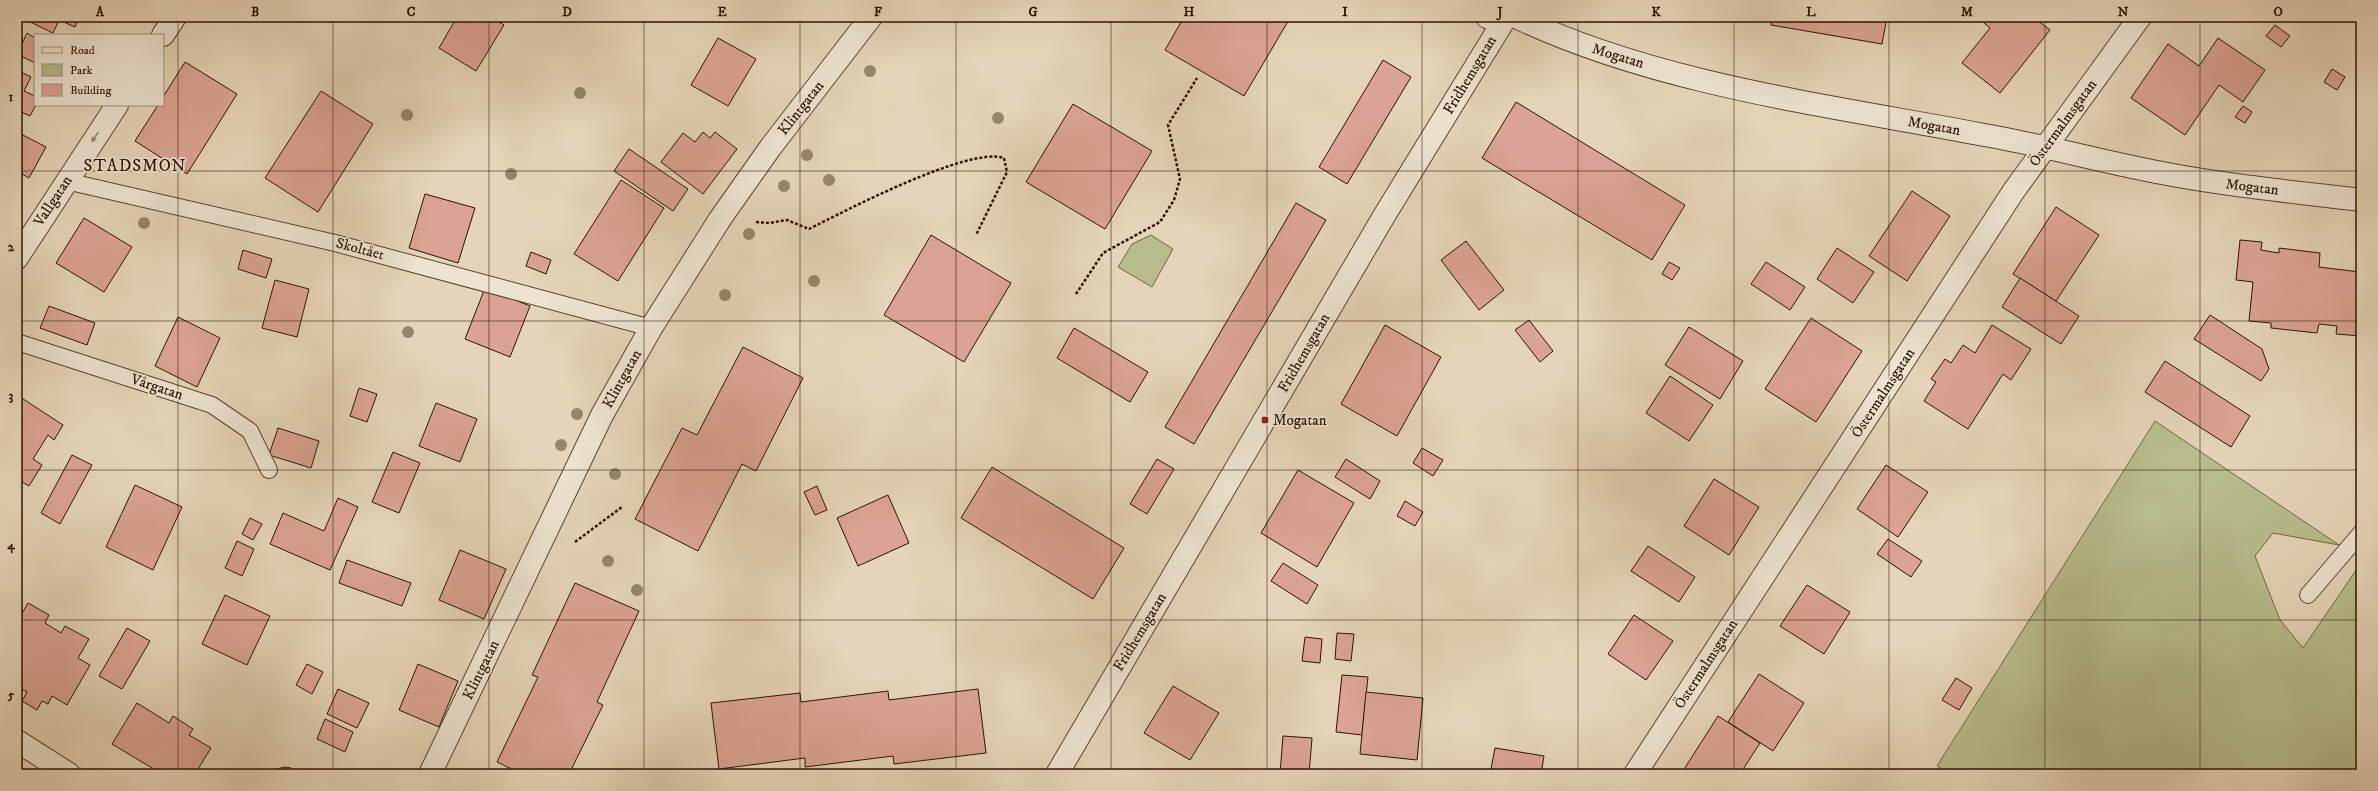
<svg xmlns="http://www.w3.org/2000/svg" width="2378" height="791" viewBox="0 0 2378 791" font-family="'IM FELL DW Pica',serif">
<rect width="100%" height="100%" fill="#e5d4b7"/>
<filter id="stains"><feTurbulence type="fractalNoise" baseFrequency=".005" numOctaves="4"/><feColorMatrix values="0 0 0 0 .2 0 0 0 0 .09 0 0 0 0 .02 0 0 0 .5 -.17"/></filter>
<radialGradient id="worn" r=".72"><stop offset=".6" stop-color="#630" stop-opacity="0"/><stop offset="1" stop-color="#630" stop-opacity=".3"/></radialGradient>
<g fill="#b8bc8c" stroke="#726846">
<path d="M1151,235L1173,249L1152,287L1118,267L1132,244Z"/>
<path d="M2155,421L2339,545L2273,533L2255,556L2280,620L2303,648L2361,563V774H1950L1937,766Z"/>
</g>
<g fill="#dba393" stroke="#2c1300">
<path d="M20,17H79L75,27L59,20L53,33Z"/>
<path d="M457,17H491L504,25L476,71L439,48Z"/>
<path d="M1184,17H1288L1290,18L1244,96L1165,50Z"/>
<path d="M1772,17H1887L1882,44L1771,25Z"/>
<path d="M1977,17H2033L2050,30L2000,93L1962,63L1990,28Z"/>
<path d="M2275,25L2290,36L2281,47L2266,36Z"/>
<path d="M27,33L35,38V63L17,54Z"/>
<path d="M718,38L756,59L728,106L691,85Z"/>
<path d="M2218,38L2265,70L2243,102L2219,85L2185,135L2131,98L2168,44L2199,66Z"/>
<path d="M1383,60L1411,77L1347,184L1319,167Z"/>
<path d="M185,62L237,94L187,174L135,141L158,105H163V97Z"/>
<path d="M2332,69L2345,77L2337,90L2324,82Z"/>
<path d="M17,70L31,77L24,91L35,96L36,105L30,116L17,110Z"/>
<path d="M321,91L373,124L318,212L265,178Z"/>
<path d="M1516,102L1685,205L1652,260L1482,158Z"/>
<path d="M1073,104L1152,151L1105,229L1026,182Z"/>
<path d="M2243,106L2252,112L2245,123L2235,117Z"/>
<path d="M17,132L46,147L29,178L17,171Z"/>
<path d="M703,132L710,138L715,132L737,149L703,194L661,162L683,133L695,142Z"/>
<path d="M629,149L688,189L673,211L614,171Z"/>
<path d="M621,180L664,208L618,281L574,254Z"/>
<path d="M1912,191L1950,216L1907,281L1869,256Z"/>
<path d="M425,194L475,208L458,263L409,248Z"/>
<path d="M1296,203L1326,220L1194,444L1165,427Z"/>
<path d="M2056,207L2099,235L2056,301L2013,274Z"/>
<path d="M84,218L132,247L104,292L56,263Z"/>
<path d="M931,235L1011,283L964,362L884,315Z"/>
<path d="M2240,240L2262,242L2261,250L2279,253V248L2320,253L2319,267L2360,272L2361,262V336L2336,334L2337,326L2319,324L2317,333L2271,328V323L2249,321L2253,282L2236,280Z"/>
<path d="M1466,241L1504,290L1479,310L1441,260Z"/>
<path d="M1837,248L1874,272L1853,303L1817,279Z"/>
<path d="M243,250L272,259L266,278L238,269Z"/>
<path d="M531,252L551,260L546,274L526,266Z"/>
<path d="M1669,262L1680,268L1672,280L1662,274Z"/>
<path d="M1766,262L1805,287L1790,310L1751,284Z"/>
<path d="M2020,278L2079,316L2061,344L2002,307Z"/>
<path d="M275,280L309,289L297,337L262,328Z"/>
<path d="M485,288L530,306L510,357L465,339Z"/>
<path d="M49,306L95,323L87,345L40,328Z"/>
<path d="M2210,315L2262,349L2269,369L2261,381L2194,339Z"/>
<path d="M178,317L220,338L197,387L155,366Z"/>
<path d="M1811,318L1862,351L1816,422L1765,389Z"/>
<path d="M1529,320L1553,351L1540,362L1515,330Z"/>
<path d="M1385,325L1441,357L1397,436L1341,404Z"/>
<path d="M1992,325L2031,349L2011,380L2003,374L1968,429L1924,401L1936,382L1931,379L1945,359L1951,363L1963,345L1975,353Z"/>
<path d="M1689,327L1743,361L1720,399L1665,365Z"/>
<path d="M1074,328L1148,372L1130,402L1057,358Z"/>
<path d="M743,347L803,378L756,471L742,464L698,551L635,519L682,428L697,435Z"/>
<path d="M2165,361L2250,416L2231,447L2145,392Z"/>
<path d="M1670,376L1713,405L1689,441L1646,413Z"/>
<path d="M359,388L377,394L367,422L350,416Z"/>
<path d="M17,395L63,425L54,440L48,435L33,459L42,465L29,486L17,479Z"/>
<path d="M436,403L477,419L460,462L419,446Z"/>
<path d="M278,428L319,441L311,468L269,455Z"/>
<path d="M1422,448L1443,460L1433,476L1413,463Z"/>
<path d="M393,452L420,463L399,513L372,502Z"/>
<path d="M72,455L92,465L60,524L41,513Z"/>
<path d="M1157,459L1174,469L1147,514L1130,504Z"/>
<path d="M1346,459L1380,481L1370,499L1335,477Z"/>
<path d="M1886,465L1928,492L1898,537L1857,509Z"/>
<path d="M992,467L1124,548L1093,599L961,518Z"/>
<path d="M1298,470L1354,503L1317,567L1261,533Z"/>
<path d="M1714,479L1759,507L1729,555L1684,526Z"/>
<path d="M135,485L182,507L153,570L106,547Z"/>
<path d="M817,486L827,510L815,515L804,492Z"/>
<path d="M888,495L909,543L858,566L837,518Z"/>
<path d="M338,498L358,507L330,570L270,544L283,513L324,531Z"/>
<path d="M1405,501L1423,512L1415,526L1397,516Z"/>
<path d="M250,518L262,524L253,540L242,534Z"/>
<path d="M1888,539L1922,561L1911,577L1877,554Z"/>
<path d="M237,541L254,549L242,576L225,568Z"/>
<path d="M1648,546L1695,577L1679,602L1631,571Z"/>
<path d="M460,550L506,569L484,619L439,600Z"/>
<path d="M347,560L411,583L402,606L339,583Z"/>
<path d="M1283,563L1318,585L1307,604L1271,581Z"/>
<path d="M575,583L639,611L597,702L603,705L569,774H522L497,762L538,677L532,675Z"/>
<path d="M1807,585L1850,612L1824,654L1780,626Z"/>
<path d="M225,595L270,616L247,665L202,644Z"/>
<path d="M28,603L49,615L45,623L61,633L65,626L89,639L78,658L90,665L67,705L52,696L48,704L42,701L37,710L22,701L27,692L17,687V622Z"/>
<path d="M1634,615L1673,641L1646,680L1608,654Z"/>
<path d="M127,628L150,641L122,689L99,676Z"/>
<path d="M1337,633L1354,634L1351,661L1335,659Z"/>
<path d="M1305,637L1322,639L1320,663L1302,661Z"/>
<path d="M307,664L323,672L312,694L296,685Z"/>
<path d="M418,664L458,681L439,727L399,710Z"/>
<path d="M1759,674L1804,703L1773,751L1728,722Z"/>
<path d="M1342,675L1368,677L1362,735L1336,732Z"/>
<path d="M1956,678L1972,688L1959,710L1942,700Z"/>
<path d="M1173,686L1219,713L1190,760L1144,733Z"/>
<path d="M338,689L369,703L357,728L327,714Z"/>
<path d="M978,689L986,753L894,764L893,756L805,767V758L719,769L711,703L800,693L801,702L888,691L889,700Z"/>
<path d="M1366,692L1423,698L1417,760L1360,754Z"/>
<path d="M137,703L169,723L173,716L193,729L189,735L211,748L195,774H162L112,744Z"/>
<path d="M1718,716L1760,743L1740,774H1681Z"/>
<path d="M325,719L353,732L345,752L317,739Z"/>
<path d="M1283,736L1312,738L1309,774H1280Z"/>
<path d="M1495,748L1544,756L1541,774H1490Z"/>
<path d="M284,767L291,768L300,774H272L274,770Z"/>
<path d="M257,770L265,774H255Z"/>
</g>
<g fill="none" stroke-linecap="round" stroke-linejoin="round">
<g stroke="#5a432e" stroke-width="18">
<g id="service">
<path d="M66,181L335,243L651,328"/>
<path d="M17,342L212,405L250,431L269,470"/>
<path d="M2308,595L2361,533"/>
</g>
</g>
<g stroke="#5a432e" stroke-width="24">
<g id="minor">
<path d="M1487,17L1502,22"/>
<path d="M1516,17C1657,84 1826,105 1979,134C2032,143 2084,157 2137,168C2211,184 2286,191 2361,200"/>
<path d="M163,35L175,17"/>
<path d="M17,258L117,105"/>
<path d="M17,741L69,774"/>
<path d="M430,774L602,415L651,328L720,219L770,148L871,17"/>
<path d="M1635,774L2013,192L2140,17"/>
</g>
</g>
<g stroke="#5a432e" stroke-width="24">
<path id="tertiary" d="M1057,774L1384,216L1506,17"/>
</g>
<g stroke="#2c1300" stroke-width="2.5" stroke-dasharray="3 2" stroke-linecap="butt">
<path d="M756,222L769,223L787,220L809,229C845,211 969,146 1004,158L1007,172L976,235"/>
<path d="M1076,294L1103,253L1160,222L1174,200L1180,179L1168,125L1197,78"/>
<path d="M575,542L622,507"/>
</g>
<use href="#service" stroke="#eee3d0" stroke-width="16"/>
<use href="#minor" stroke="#eee3d0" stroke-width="22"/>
<use href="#tertiary" stroke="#eee3d0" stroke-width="22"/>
</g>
<g fill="#968669">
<circle cx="870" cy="71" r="6"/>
<circle cx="580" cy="93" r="6"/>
<circle cx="407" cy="115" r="6"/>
<circle cx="998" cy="118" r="6"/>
<circle cx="807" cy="155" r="6"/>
<circle cx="511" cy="174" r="6"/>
<circle cx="829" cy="180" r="6"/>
<circle cx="784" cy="186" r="6"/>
<circle cx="144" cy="223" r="6"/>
<circle cx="749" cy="234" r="6"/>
<circle cx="814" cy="281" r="6"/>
<circle cx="725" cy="295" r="6"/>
<circle cx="408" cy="332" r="6"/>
<circle cx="577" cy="414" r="6"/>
<circle cx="561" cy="445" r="6"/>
<circle cx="615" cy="474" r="6"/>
<circle cx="608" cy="561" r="6"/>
<circle cx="637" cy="590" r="6"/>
</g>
<defs><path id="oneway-solid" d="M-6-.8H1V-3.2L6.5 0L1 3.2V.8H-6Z"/></defs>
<use fill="#978572" href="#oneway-solid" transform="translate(95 137) rotate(124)"/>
<path fill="none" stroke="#2c1300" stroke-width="1" stroke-opacity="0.55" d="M178,17V774M333,17V774M489,17V774M644,17V774M800,17V774M956,17V774M1111,17V774M1267,17V774M1422,17V774M1578,17V774M1734,17V774M1889,17V774M2045,17V774M2200,17V774M17,171H2361M17,321H2361M17,470H2361M17,620H2361"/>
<rect fill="#8f2418" stroke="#eee3d0" stroke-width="1.5" x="1261" y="416" width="8" height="8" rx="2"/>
<g text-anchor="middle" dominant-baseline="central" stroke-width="3.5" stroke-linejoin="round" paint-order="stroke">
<g font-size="15" fill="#2c1300" stroke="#eee3d0">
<text transform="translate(1618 56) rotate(17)">Mogatan</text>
<text transform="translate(1470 75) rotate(-59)">Fridhemsgatan</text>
<text transform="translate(801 108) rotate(-52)">Klintgatan</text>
<text transform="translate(2063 123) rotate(-54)">Östermalmsgatan</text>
<text transform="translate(1934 126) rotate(10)">Mogatan</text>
<text transform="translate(2252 187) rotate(7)">Mogatan</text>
<text transform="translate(53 201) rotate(-57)">Vallgatan</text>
<text transform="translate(360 249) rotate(15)">Skoltået</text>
<text transform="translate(1304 353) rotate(-60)">Fridhemsgatan</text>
<text transform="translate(622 379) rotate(-61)">Klintgatan</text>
<text transform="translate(157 387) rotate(18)">Vårgatan</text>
<text transform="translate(1883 393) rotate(-57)">Östermalmsgatan</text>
<text transform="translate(1140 632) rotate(-59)">Fridhemsgatan</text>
<text transform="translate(1706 664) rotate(-57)">Östermalmsgatan</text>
<text transform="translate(481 670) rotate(-64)">Klintgatan</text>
</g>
<g font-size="15" fill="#2c1300" stroke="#eee3d0" text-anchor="start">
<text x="1273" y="420">Mogatan</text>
</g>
<g font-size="17" letter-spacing="1" fill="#2c1300" stroke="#eee3d0">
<text x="135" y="166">STADSMON</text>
</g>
</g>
<rect width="2378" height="791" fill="none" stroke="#e5d4b7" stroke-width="44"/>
<rect x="34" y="34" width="130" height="72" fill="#eee3d0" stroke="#a0907d"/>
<rect x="42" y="47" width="20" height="6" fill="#eee3d0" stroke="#a0907d"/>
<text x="70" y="54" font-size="12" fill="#2c1300">Road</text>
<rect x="42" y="64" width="20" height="12" fill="#b8bc8c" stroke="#a0907d"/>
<text x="70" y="74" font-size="12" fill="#2c1300">Park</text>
<rect x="42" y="84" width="20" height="12" fill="#dba393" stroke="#a0907d"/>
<text x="70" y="94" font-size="12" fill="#2c1300">Building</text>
<rect x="22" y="22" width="2334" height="747" fill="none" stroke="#2c1300" stroke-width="1.5"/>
<g font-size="13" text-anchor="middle" font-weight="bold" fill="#2c1300">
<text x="100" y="16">A</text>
<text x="255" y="16">B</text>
<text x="411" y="16">C</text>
<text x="567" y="16">D</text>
<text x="722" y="16">E</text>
<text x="878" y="16">F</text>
<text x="1033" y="16">G</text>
<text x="1189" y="16">H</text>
<text x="1345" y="16">I</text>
<text x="1500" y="16">J</text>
<text x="1656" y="16">K</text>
<text x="1811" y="16">L</text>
<text x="1967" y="16">M</text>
<text x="2123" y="16">N</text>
<text x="2278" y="16">O</text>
<text x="11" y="101">1</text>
<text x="11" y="251">2</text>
<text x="11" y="400">3</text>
<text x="11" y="549">4</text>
<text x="11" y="699">5</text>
</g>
<rect width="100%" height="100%" filter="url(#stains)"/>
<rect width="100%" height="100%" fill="url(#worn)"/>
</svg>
